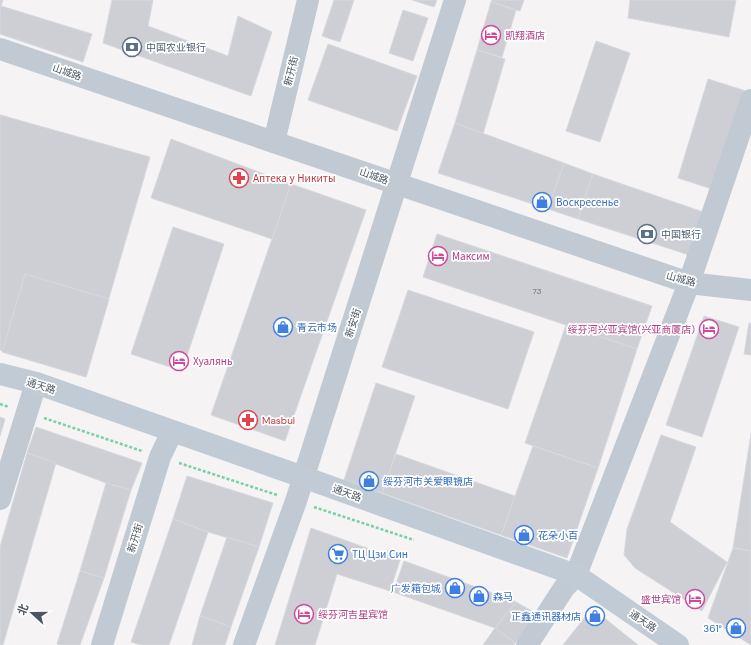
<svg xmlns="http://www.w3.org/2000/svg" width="751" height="645" viewBox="0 0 751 645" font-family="'DM Sans','Noto Sans SC',sans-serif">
<rect width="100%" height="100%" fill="#f5f3f3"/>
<g fill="#cdcfd5" stroke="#d7d9de">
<path d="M0,0H3L1,6L92,34L83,62L0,34Z"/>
<path d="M112,0H153L148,26L228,56L238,16L272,32L251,96L103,43Z"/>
<path d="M334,0H354L340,42L322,36Z"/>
<path d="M412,0H437L434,7Z"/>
<path d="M492,0H524L520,11L491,2Z"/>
<path d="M630,0H736L729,37L628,18Z"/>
<path d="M491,2L516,10L502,57L477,50Z"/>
<path d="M403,10L428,18L413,61L389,53Z"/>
<path d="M596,41L630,53L600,142L566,131Z"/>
<path d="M328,44L417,76L397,131L308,100Z"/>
<path d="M477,50L505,59L483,134L455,123Z"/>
<path d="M708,79L746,91L715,190L678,178Z"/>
<path d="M0,115L70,135L51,204L0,190Z"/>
<path d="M0,115L150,157L86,377L0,350Z"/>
<path d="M455,123L564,163L548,209L438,173Z"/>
<path d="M171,139L291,184L272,239L151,198Z"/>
<path d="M564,163L593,174L578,219L548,209Z"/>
<path d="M593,174L706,213L692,256L578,219Z"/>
<path d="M291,184L366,210L285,441L211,415Z"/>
<path d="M173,227L224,244L182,371L131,354Z"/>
<path d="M437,234L652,306L637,349L423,277Z"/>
<path d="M25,274L109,299L86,377L2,352Z"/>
<path d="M408,290L534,332L508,409L382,367Z"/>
<path d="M704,316L739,327L702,437L666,425Z"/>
<path d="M749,323H751V355L744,354Z"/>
<path d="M566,325L637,349L598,468L525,443Z"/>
<path d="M376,383L415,396L382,493L344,480Z"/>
<path d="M0,417L5,419L0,436Z"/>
<path d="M36,427L142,463L131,490L106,483L27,453Z"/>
<path d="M751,434V551L733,548Z"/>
<path d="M661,435L696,447L670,522L727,562L702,611L635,568L624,555L627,529Z"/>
<path d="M533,446L598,468L567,558L501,535Z"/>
<path d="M27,453L56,463L3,645H0V547Z"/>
<path d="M396,454L515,496L501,535L382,493Z"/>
<path d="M187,476L273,503L259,547L208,532L173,519Z"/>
<path d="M106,483L131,490L104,578L80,571Z"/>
<path d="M173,519L208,532L169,645H141L131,642Z"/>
<path d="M311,528L400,560L390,591L337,574L315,645H275Z"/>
<path d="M227,537L259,547L231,627L200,616Z"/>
<path d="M733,548L751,551V645L708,618Z"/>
<path d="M404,561L509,599L516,602L495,628L393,592Z"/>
<path d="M80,571L104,578L80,645H60L57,644Z"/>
<path d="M516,602L537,614L515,643L495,628Z"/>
<path d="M592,608L638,645H563Z"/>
<path d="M200,616L231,627L225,645H192Z"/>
<path d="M495,628L515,643L514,645H483Z"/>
</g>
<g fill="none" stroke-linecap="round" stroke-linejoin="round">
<g stroke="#7ad0a6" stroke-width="2.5" stroke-dasharray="3 2" stroke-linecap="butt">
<path d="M0,404L9,407"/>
<path d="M44,418L142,451"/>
<path d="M179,463L277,495"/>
<path d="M314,507L414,540"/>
</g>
<g stroke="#c1cad2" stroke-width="22">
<path d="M0,49L689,283L751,290"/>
<path d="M274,142L308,0"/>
<path d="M0,499L36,383"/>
<path d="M102,645L160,457L172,432"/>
<path d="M244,645L296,501L455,0"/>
<path d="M527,645L564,588L576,575L689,283L751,100"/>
</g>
<path stroke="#c1cbd6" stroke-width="22" d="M0,374L36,383L303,477L576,575L678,645"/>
</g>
<defs>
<g id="hotel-ring" transform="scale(1)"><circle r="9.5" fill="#fff" stroke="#d1479c" stroke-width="1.5"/><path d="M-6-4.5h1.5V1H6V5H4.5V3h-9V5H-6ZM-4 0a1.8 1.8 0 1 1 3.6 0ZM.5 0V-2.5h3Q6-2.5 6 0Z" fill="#d1479c"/></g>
<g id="bank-ring" transform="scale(1)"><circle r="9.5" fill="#fff" stroke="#5c6f8a" stroke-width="1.5"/><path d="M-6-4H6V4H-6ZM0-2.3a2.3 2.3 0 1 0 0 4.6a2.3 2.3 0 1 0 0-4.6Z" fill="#5c6f8a"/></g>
<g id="pharmacy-ring" transform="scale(1)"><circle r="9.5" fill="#fff" stroke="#e0444e" stroke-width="1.5"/><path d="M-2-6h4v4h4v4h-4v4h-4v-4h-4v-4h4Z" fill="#e0444e"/></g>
<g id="shop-ring" transform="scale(1)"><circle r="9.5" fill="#fff" stroke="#3f7fe0" stroke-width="1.5"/><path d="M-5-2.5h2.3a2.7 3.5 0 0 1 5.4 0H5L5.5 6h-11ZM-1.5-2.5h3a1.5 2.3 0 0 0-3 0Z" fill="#3f7fe0"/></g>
<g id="supermarket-ring" transform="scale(1)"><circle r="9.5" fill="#fff" stroke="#3f7fe0" stroke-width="1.5"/><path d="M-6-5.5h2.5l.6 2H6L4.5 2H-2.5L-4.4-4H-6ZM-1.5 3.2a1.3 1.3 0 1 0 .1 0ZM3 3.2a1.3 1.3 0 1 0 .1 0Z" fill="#3f7fe0"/></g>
</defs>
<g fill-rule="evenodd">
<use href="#hotel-ring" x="491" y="35"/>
<use href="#bank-ring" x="132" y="47"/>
<use href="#pharmacy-ring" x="239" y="178"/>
<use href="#shop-ring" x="542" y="202"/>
<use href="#bank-ring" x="647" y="234"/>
<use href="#hotel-ring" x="438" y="256"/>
<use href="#shop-ring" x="283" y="327"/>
<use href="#hotel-ring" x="709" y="329"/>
<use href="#hotel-ring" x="179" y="361"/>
<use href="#pharmacy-ring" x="248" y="420"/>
<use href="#shop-ring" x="369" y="481"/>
<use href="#shop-ring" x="524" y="535"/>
<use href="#supermarket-ring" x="338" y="554"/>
<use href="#shop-ring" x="455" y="588"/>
<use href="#shop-ring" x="479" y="596"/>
<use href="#hotel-ring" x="695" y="599"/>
<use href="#hotel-ring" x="304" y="614"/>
<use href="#shop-ring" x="595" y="616"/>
<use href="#shop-ring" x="736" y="628"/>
</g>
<g text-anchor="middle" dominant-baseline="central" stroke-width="3.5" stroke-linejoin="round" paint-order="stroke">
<g font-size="8" fill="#6b747e">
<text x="537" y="291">73</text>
</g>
<g font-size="10" fill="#b23c85" stroke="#fff" text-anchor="start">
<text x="505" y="35">凯翔酒店</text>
<text x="452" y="256">Максим</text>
<text x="695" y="329" text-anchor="end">绥芬河兴亚宾馆(兴亚商厦店)</text>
<text x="193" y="361">Хуалянь</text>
<text x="681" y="599" text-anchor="end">盛世宾馆</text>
<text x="318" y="614">绥芬河吉星宾馆</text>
</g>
<g font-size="10" fill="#4e5e75" stroke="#fff" text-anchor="start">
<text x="146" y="47">中国农业银行</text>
<text x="661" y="234">中国银行</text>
</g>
<g font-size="10" fill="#4a5661" stroke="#fff">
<text transform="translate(291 71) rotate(-76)">新开街</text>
<text transform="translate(67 72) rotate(19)">山城路</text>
<text transform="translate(374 176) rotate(19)">山城路</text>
<text transform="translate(681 279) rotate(15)">山城路</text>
<text transform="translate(353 323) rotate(-72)">新安街</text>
<text transform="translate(41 386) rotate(18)">通天路</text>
<text transform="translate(347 493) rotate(20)">通天路</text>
<text transform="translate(135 538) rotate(-73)">新开街</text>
<text transform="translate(643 621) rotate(34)">通天路</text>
</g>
<g font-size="10" fill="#be3a42" stroke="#fff" text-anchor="start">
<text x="253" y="178">Аптека у Никиты</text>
<text x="262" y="420">Masbul</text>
</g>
<g font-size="10" fill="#366cbe" stroke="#fff" text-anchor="start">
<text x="556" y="202">Воскресенье</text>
<text x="297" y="327">青云市场</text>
<text x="383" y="481">绥芬河市关爱眼镜店</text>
<text x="538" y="535">花朵小百</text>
<text x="352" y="554">ТЦ Цзи Син</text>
<text x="441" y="588" text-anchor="end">广发箱包城</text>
<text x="493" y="596">森马</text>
<text x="581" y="616" text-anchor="end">正鑫通讯器材店</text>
<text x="722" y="628" text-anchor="end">361°</text>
</g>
</g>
<g transform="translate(32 613) rotate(291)" stroke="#ffffff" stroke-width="3" paint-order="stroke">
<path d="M0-3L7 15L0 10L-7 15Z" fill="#4a5661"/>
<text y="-6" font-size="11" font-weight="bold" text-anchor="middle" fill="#4a5661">北</text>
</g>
</svg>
